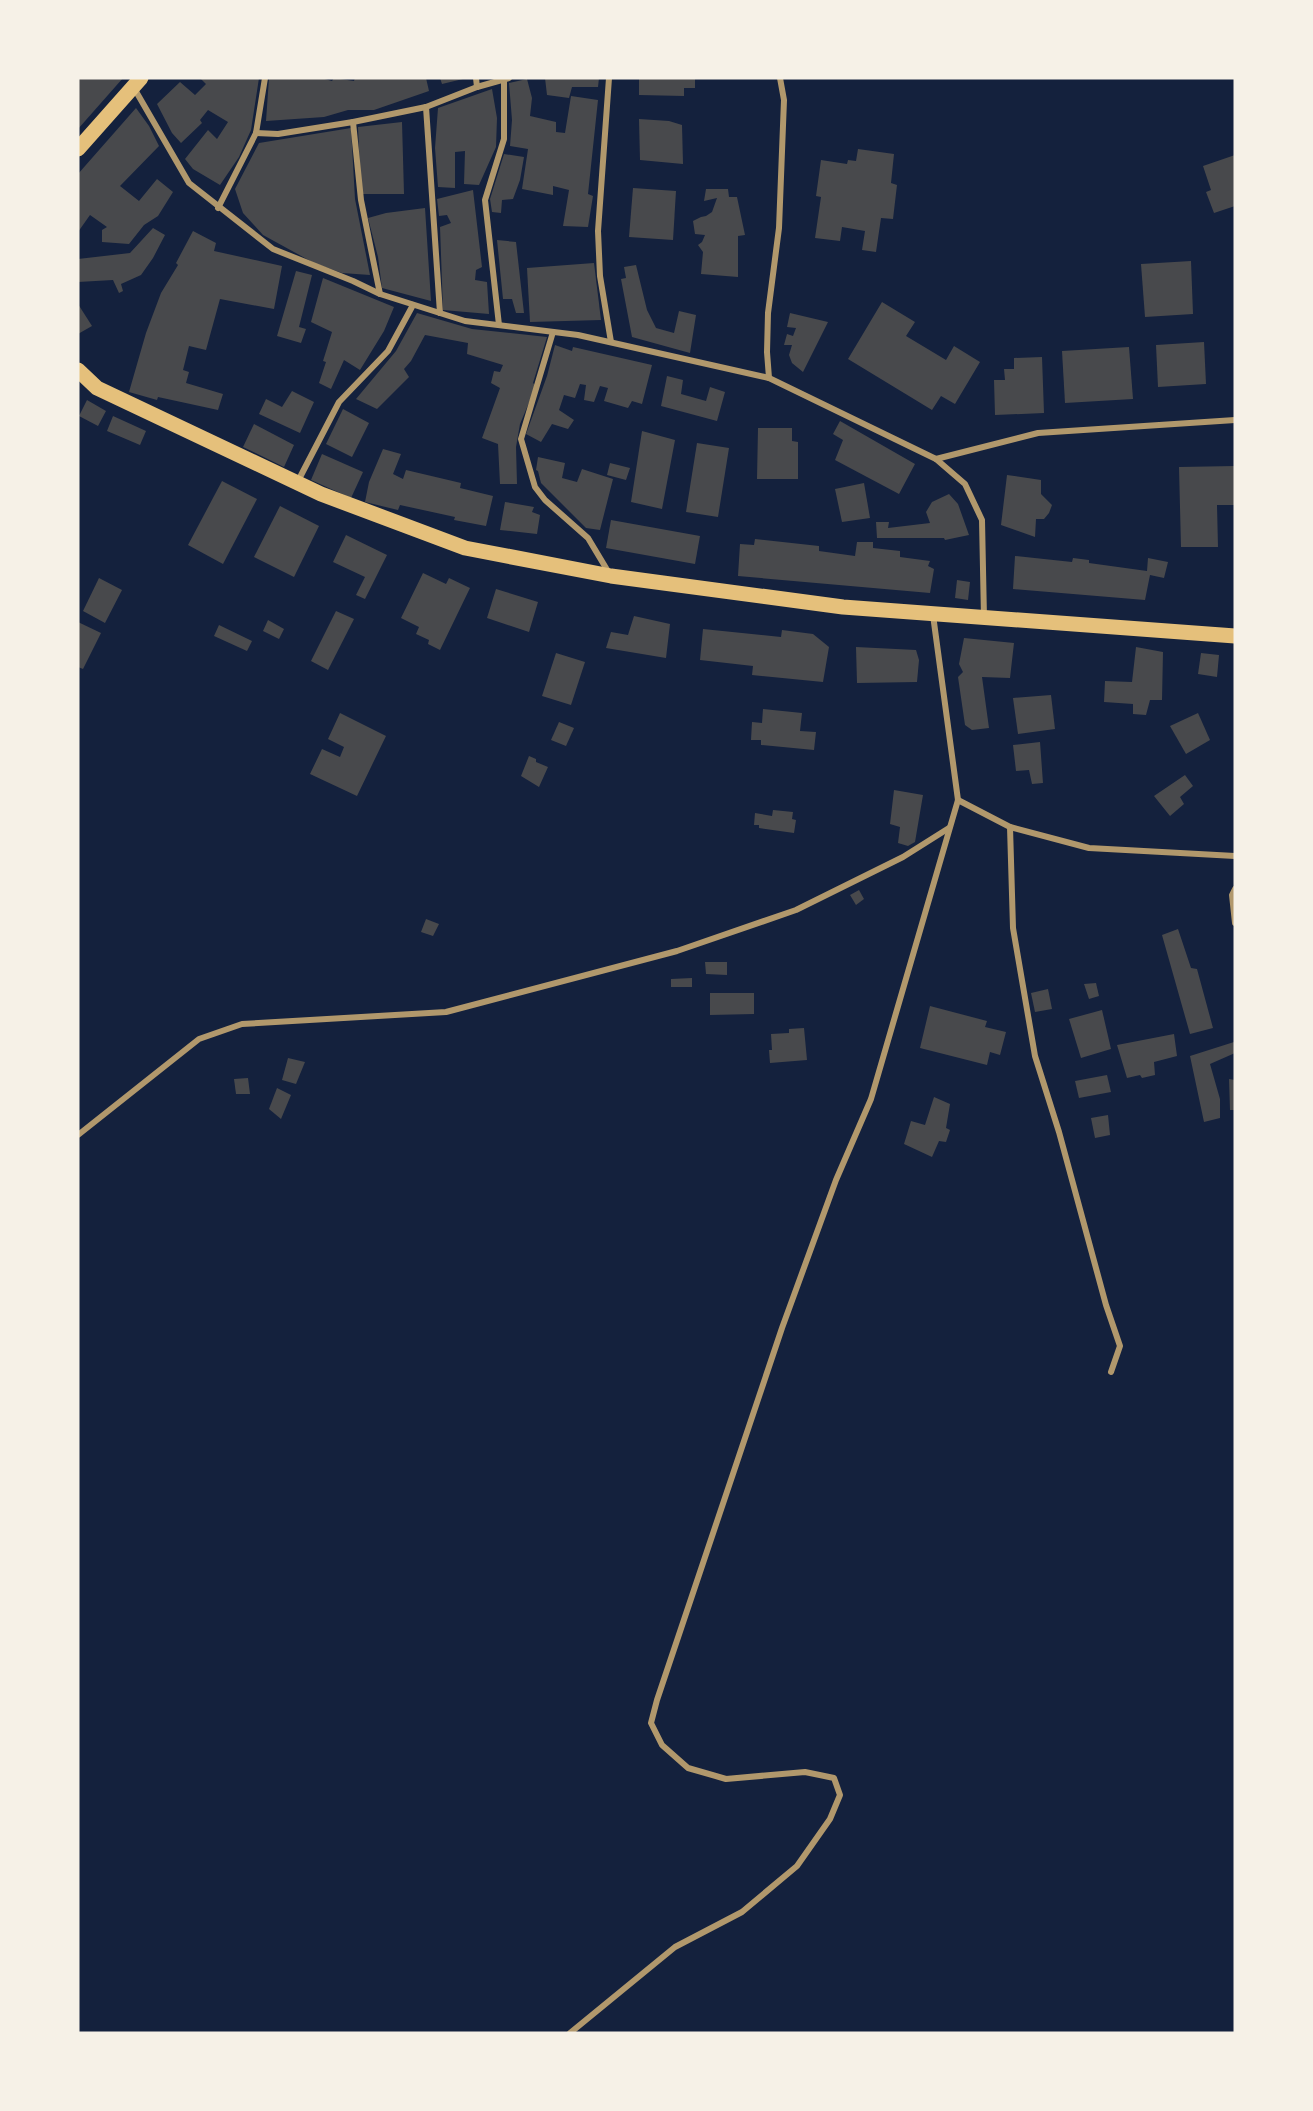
<svg xmlns="http://www.w3.org/2000/svg" width="1313" height="2111" viewBox="0 0 1313 2111" font-family="'Asap Condensed',sans-serif">
<rect width="100%" height="100%" fill="#14213d"/>
<g fill="#48494c">
<path d="M79,78H123L78,129V80Z"/>
<path d="M200,78H259L251,130L239,157L220,185L193,169L185,159L208,130L217,139L228,122L208,110L200,120L202,123L181,143L172,133L157,104L180,82L195,95L206,84Z"/>
<path d="M269,78H321L332,81L334,78L354,81L355,78H426L429,91L374,110H348L324,117L266,121Z"/>
<path d="M440,78H462L463,79L442,84Z"/>
<path d="M545,78H599L598,87H572L569,98L547,95Z"/>
<path d="M639,78H695V88H684V96L639,95Z"/>
<path d="M527,79L532,98L530,116L556,122V132L565,133L571,96L598,100L588,194L593,196L588,227L563,226L569,190L553,186V195L522,189L528,149L510,146L512,120L509,83Z"/>
<path d="M492,89L497,118L496,147L479,185L464,184L465,151L455,152V188L438,187L435,148L438,108Z"/>
<path d="M136,108L149,126L159,146L120,186L139,201L157,179L173,192L158,216L144,225L129,244L102,242V230L107,227L90,215L78,232V174Z"/>
<path d="M639,119L669,121L682,125L683,164L640,160Z"/>
<path d="M402,122L404,194H361L358,127Z"/>
<path d="M351,128L355,199L370,275L342,273L314,263L263,235L243,213L235,189L259,143Z"/>
<path d="M858,149L894,154L891,183L897,185L893,219L881,218L876,252L862,250L865,231L842,227L840,241L815,238L821,197L816,196L821,160L847,164L848,160L856,161Z"/>
<path d="M504,154L524,157L520,180L513,199L502,200L501,213L492,212L490,199Z"/>
<path d="M1235,155V206L1214,213L1206,192L1211,190L1203,166Z"/>
<path d="M633,188L676,191L673,240L629,237Z"/>
<path d="M706,189H728L729,197H737L745,235L738,236V277L701,274L703,252L698,245L702,242L705,235L695,234L693,221L701,217L706,216L712,212L717,198L704,201Z"/>
<path d="M473,190L482,267L476,270L475,280L487,282L489,314L443,310L440,227L451,223L447,215L439,216L437,199Z"/>
<path d="M425,208L431,301L382,288L378,257L368,218L386,213Z"/>
<path d="M153,228L165,235L153,258L141,275L121,284L123,291L119,293L113,280L78,282V259L130,253Z"/>
<path d="M193,231L216,243L214,251L282,266L274,309L220,299L206,350L189,346L183,370L189,372L186,383L223,394L218,410L158,397L157,400L129,392L146,333L161,293L178,265L176,263Z"/>
<path d="M497,240L516,242L524,313H516L512,299H503Z"/>
<path d="M1191,261L1193,314L1145,317L1141,264Z"/>
<path d="M594,263L601,320L530,322L527,268Z"/>
<path d="M636,265L647,310L656,328L674,333L679,311L696,315L690,353L632,337L621,279L626,278L624,267Z"/>
<path d="M296,271L312,275L299,327L306,329L301,343L277,336Z"/>
<path d="M323,278L394,307L384,331L360,370L344,360L331,389L319,383L326,362L323,361L332,332L311,322Z"/>
<path d="M882,302L915,322L906,336L946,360L954,346L980,362L955,404L941,396L932,410L848,359Z"/>
<path d="M78,304L92,326L78,334Z"/>
<path d="M417,313L472,329L547,337L533,383L536,386L520,424L516,447L517,484H500L498,444L482,438L500,388L491,383L494,371L500,372L503,365L467,354L468,343L425,335L411,361L404,369L409,377L377,409L356,399L396,351Z"/>
<path d="M790,313L828,322L803,372L792,363L789,355L792,345H784L787,334L793,336L796,328L787,327Z"/>
<path d="M1204,342L1206,384L1158,387L1156,345Z"/>
<path d="M555,345L572,351L573,347L652,365L642,404L632,401L628,408L604,401L608,388L600,386L594,402L584,400L586,385L580,384L575,398L564,395L559,410L574,420L568,429L552,424L541,442L526,434L547,376Z"/>
<path d="M1129,347L1133,399L1065,403L1062,351Z"/>
<path d="M1042,357L1044,413L995,415L994,380H1005L1004,369H1014V358Z"/>
<path d="M667,376L683,380L681,394L706,401L710,387L725,392L717,421L661,406Z"/>
<path d="M292,391L314,402L300,433L259,414L266,399L282,407Z"/>
<path d="M87,400L106,411L98,426L79,416Z"/>
<path d="M343,409L369,423L352,457L326,444Z"/>
<path d="M113,416L146,431L140,445L107,431Z"/>
<path d="M840,421L915,464L899,494L835,460L843,440L833,434Z"/>
<path d="M254,424L294,445L284,467L243,447Z"/>
<path d="M758,428H792V441L798,442V479H757Z"/>
<path d="M642,431L675,440L662,509L631,502Z"/>
<path d="M697,443L729,448L718,517L686,512Z"/>
<path d="M383,449L401,454L393,474L403,479L406,470L461,483L460,488L493,496L486,526L454,520L455,517L400,505L398,510L365,502L369,482Z"/>
<path d="M322,454L363,472L351,498L311,480Z"/>
<path d="M538,457L565,463L562,478L577,482L582,469L613,479L600,530L586,528L541,483L538,471L536,470Z"/>
<path d="M610,463L630,468L626,480L607,475Z"/>
<path d="M1235,466V505H1217L1218,547H1181L1179,467Z"/>
<path d="M1007,475L1041,480V494L1052,505L1049,513L1044,519H1036L1035,537L1001,525Z"/>
<path d="M222,481L257,499L223,564L188,545Z"/>
<path d="M864,483L870,518L842,522L835,489Z"/>
<path d="M949,494L958,504L969,535L945,540L944,538H877L876,522H889L888,528L930,523L926,512L932,502Z"/>
<path d="M505,502L534,507L532,512L540,515L537,534L500,530Z"/>
<path d="M280,506L319,526L294,577L254,557Z"/>
<path d="M611,520L700,536L695,564L606,548Z"/>
<path d="M346,535L387,555L365,599L356,595L365,577L333,562Z"/>
<path d="M755,539L819,546V551L855,556L857,542H873V548L900,551V557L930,561L928,566L934,569L930,593L738,576L740,544L754,545Z"/>
<path d="M1015,556L1072,562L1073,558L1089,560V563L1147,571L1148,558L1168,562L1164,578L1150,575L1145,600L1013,589Z"/>
<path d="M423,573L446,584L449,578L470,588L440,650L428,644L429,640L416,634L419,627L401,618Z"/>
<path d="M99,578L122,590L105,623L83,611Z"/>
<path d="M957,580L970,582L968,600L955,598Z"/>
<path d="M496,589L538,602L529,632L487,618Z"/>
<path d="M336,611L354,619L328,670L311,661Z"/>
<path d="M634,616L670,624L666,658L606,648L611,632L628,635Z"/>
<path d="M268,620L284,629L279,639L263,631Z"/>
<path d="M78,622L101,633L83,669L78,667Z"/>
<path d="M219,625L252,641L247,651L214,636Z"/>
<path d="M703,629L781,637L782,630L813,634L829,647L823,682L752,675L753,666L700,660Z"/>
<path d="M964,638L1014,643L1010,678L982,677L989,728L972,730L965,725L958,677L963,672L959,664Z"/>
<path d="M856,647L916,650L919,660L917,682L857,683Z"/>
<path d="M1136,647L1163,652L1162,700H1150L1146,715L1133,714V704L1104,702L1105,681L1132,682Z"/>
<path d="M556,653L585,662L571,705L542,696Z"/>
<path d="M1201,653L1219,655L1217,677L1198,674Z"/>
<path d="M1051,695L1055,729L1018,734L1013,698Z"/>
<path d="M763,709L802,713L800,731L816,732L814,750L761,745V740H751L752,722L762,723Z"/>
<path d="M340,713L386,736L357,796L310,774L322,749L340,757L344,747L328,739Z"/>
<path d="M1198,713L1210,740L1186,754L1170,726Z"/>
<path d="M559,722L574,728L566,746L551,740Z"/>
<path d="M1040,742L1043,783L1032,784L1029,770L1016,771L1013,745Z"/>
<path d="M529,756L536,759V762L548,767L539,787L521,776Z"/>
<path d="M1185,775L1193,786L1180,797L1184,804L1170,816L1154,796Z"/>
<path d="M894,790L923,795L915,842L908,846L898,843L900,827L890,824Z"/>
<path d="M773,810L793,812L792,819L796,820L794,833L759,828V825H754L755,813L772,816Z"/>
<path d="M859,890L864,899L856,905L850,895Z"/>
<path d="M426,919L439,924L433,936L421,932Z"/>
<path d="M1178,929L1191,968L1197,969L1213,1028L1190,1034L1162,935Z"/>
<path d="M705,962H727V975L706,974Z"/>
<path d="M692,978V987H671V979Z"/>
<path d="M1096,983L1099,996L1089,999L1084,984Z"/>
<path d="M1048,989L1052,1009L1035,1012L1031,993Z"/>
<path d="M710,993H754V1014L710,1015Z"/>
<path d="M930,1006L987,1021L985,1027L1006,1032L1000,1055L990,1052L987,1065L920,1048Z"/>
<path d="M1102,1010L1111,1049L1081,1058L1069,1019Z"/>
<path d="M804,1028L807,1060L770,1063L769,1050H772L771,1034L789,1033V1029Z"/>
<path d="M1174,1034L1177,1056L1154,1062L1155,1075L1142,1078L1140,1075L1127,1078L1117,1045Z"/>
<path d="M1234,1042L1235,1053L1210,1064L1220,1099V1118L1204,1122L1190,1056Z"/>
<path d="M288,1058L305,1062L296,1084L282,1080Z"/>
<path d="M1107,1075L1111,1092L1079,1098L1075,1081Z"/>
<path d="M248,1078L250,1094H236L234,1079Z"/>
<path d="M1229,1079L1235,1080V1110H1230Z"/>
<path d="M277,1088L291,1095L281,1119L269,1109Z"/>
<path d="M934,1097L950,1104L946,1128L950,1130L946,1142L939,1141L932,1157L904,1144L911,1121L925,1125Z"/>
<path d="M1108,1115L1110,1135L1095,1138L1091,1118Z"/>
</g>
<g fill="none" stroke-linecap="round" stroke-linejoin="round">
<g stroke="#b1986c" stroke-width="6">
<path d="M476,78L477,87"/>
<path d="M609,78L598,231L600,276L611,342"/>
<path d="M134,88L189,183L273,249L353,281L380,294L465,321L578,335L769,378L936,459L1038,433L1235,420"/>
<path d="M426,107L440,313"/>
<path d="M353,122L361,200L380,294"/>
<path d="M256,133L278,134L353,122L426,107L477,87L509,78"/>
<path d="M218,208L256,133L265,78"/>
<path d="M499,325L485,200L504,139V79"/>
<path d="M553,332L521,439L535,487L545,500L588,538L609,573"/>
<path d="M769,378L767,352L768,313L779,228L784,100L780,78"/>
<path d="M936,459L965,484L982,520L984,618"/>
<path d="M298,481L339,402L388,351L413,305"/>
<path d="M958,800L1010,827L1089,848L1235,856"/>
<path d="M1010,827L1013,928L1035,1056L1059,1132L1106,1305L1120,1346L1111,1372"/>
<path d="M1235,889L1232,895L1235,923"/>
<path d="M78,1135L199,1039L242,1024L446,1012L677,951L796,910L903,857L949,828"/>
<path d="M570,2033L675,1947L742,1912L797,1866L830,1819L840,1795L834,1778L805,1772L726,1779L688,1768L662,1745L651,1723L657,1700L782,1328L836,1180L871,1099L958,800L933,615"/>
</g>
<g stroke="#e5c07b" stroke-width="15">
<path d="M78,149L141,78"/>
<path d="M78,370L97,388L321,494L465,548L611,576L843,607L1235,636"/>
</g>
</g>
<rect width="1313" height="2111" fill="none" stroke="#f6f1e7" stroke-width="159"/>
</svg>
